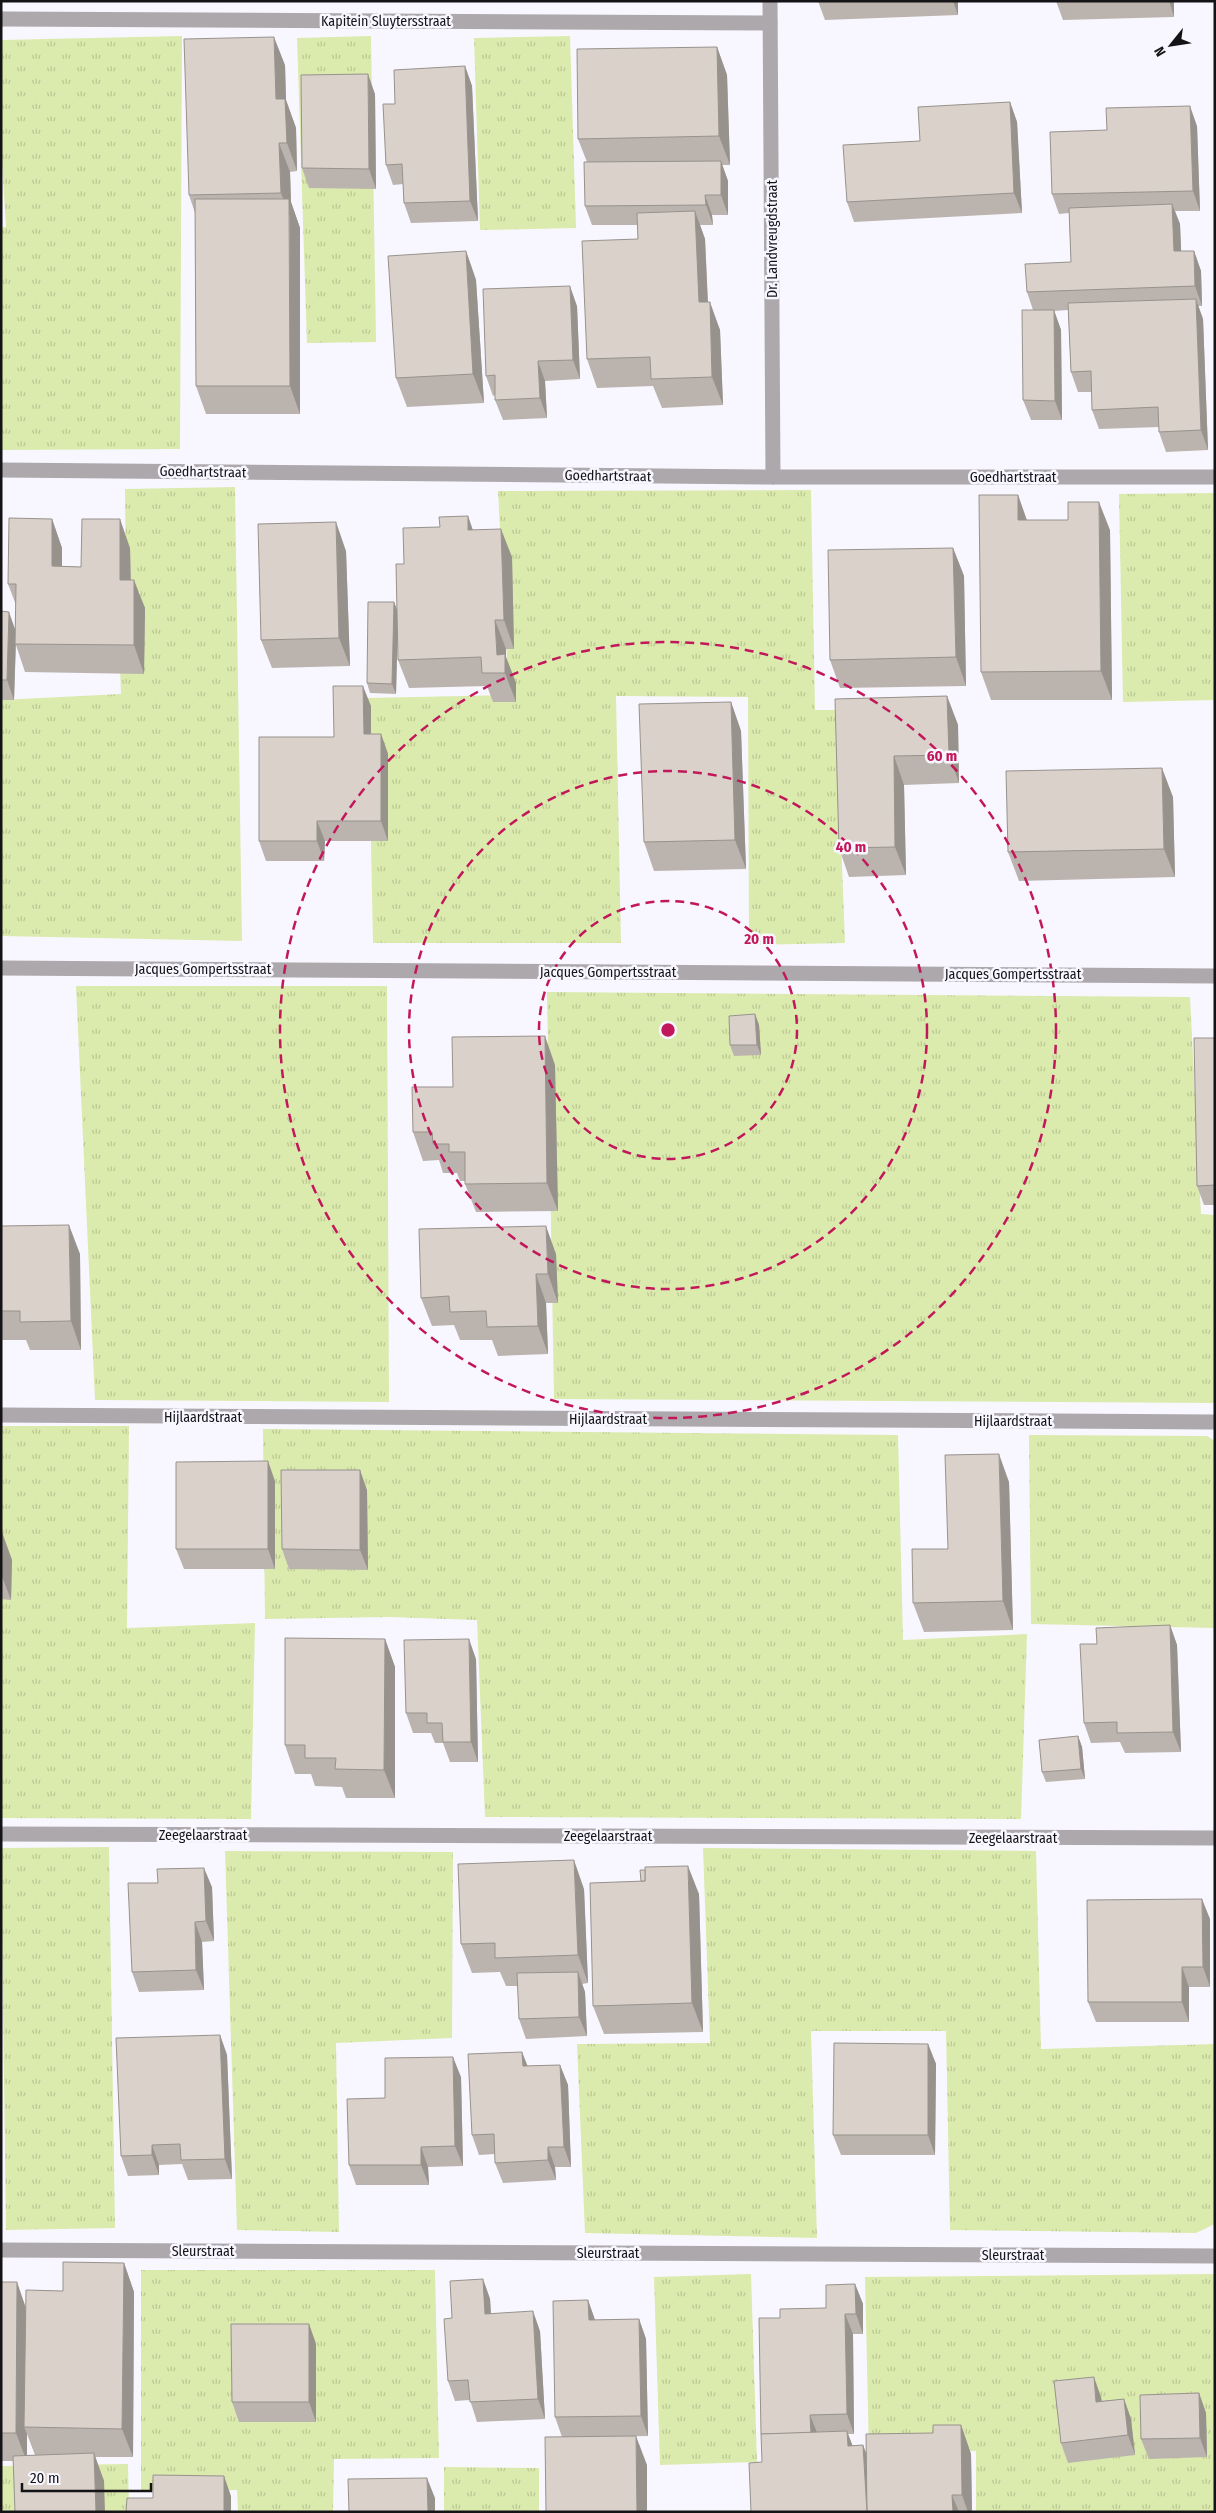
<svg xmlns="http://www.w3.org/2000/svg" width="1216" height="2513" viewBox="0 0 1216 2513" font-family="'Fira Sans Condensed',sans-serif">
<defs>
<pattern id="grass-tufts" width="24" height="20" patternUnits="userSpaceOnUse" patternTransform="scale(1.25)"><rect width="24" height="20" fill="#dbeaad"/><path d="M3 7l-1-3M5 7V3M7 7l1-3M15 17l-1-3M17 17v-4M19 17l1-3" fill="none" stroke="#bbc894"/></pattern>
</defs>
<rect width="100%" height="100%" fill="#f8f7ff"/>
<g fill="url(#grass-tufts)">
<path d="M182,36L180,449L1,450V227H6L1,145V40Z"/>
<path d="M371,36L376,342L307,343L297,38Z"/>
<path d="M570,36L576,228L480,230L474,38Z"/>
<path d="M235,487L242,941L1,936V700L121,694L120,668L140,666V592L126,590L125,489Z"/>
<path d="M811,490L815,710H836L845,943L749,945L748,697L616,696L621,943H373L368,698L509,695L498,491Z"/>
<path d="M1215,493V700L1123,702L1119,494Z"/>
<path d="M76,986H387L389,1402L95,1400Z"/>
<path d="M547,992L1190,997L1201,1214L1215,1215V1403L554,1399Z"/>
<path d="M1,1426H129L127,1628L255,1623L251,1819L1,1818Z"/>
<path d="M263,1429L898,1435L903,1640L1027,1634L1021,1819L485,1817L477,1620L389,1617L265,1619Z"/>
<path d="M1029,1435L1207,1436L1215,1441V1628L1031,1624Z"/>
<path d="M109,1847L115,2228L6,2230L1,1848Z"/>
<path d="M703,1848L1036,1851L1041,2049L1215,2044V2224L1196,2233L950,2230L946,2031H811L817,2238L585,2233L577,2044L710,2043Z"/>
<path d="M225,1851L453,1852L452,2038L336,2043L339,2232L237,2230Z"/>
<path d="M141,2270H435L439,2458L334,2459L333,2512H238L237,2490L141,2492Z"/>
<path d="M751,2274L757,2462L660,2465L654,2277Z"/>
<path d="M1212,2274L1215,2275V2512H976V2451L869,2454L865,2277Z"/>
<path d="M128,2464L129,2512H1V2466Z"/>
<path d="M444,2467L539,2468V2512H444Z"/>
</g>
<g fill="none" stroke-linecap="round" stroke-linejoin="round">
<g stroke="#aca8ab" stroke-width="15">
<path d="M770,1L773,477"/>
<path d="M1,19L770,23"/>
<path d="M1,470L773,477H1215"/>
<path d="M1,968L1215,976"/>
<path d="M1,1415L1215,1422"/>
<path d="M1,1834L1215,1838"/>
<path d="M1,2250L1215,2256"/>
</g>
</g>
<g fill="#bbb4ae" fill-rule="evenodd">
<path d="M818,1H958V15L825,20Z"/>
<path d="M1056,1H1174V17L1063,20Z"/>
<path d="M717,47L727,75L730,165H722L728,181V215H712L713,225H700L705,239L708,302L720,330L723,405L662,408L653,386L597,388L587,359L638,239L637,225H592L585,206L587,162L578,139Z"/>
<path d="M285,65L286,100L296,128L297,171L290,172L291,202L300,228V414H206L196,386L195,213L189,195Z"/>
<path d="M465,66L472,86L478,221L411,223L404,203L403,184L393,185L386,165L395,104Z"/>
<path d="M375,94L376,189L309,188L302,168Z"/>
<path d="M1010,102L1017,122L1022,213L854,222L847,202L920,141Z"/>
<path d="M1197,126L1200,211H1175L1180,224L1181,251H1194L1201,271L1202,306H1198L1203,319L1208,450L1166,452L1159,432V427L1099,429L1092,410V392H1078L1071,372L1068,310L1054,311L1061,330L1062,420H1031L1023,400L1033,310L1027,292L1071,262L1069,213L1059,214L1052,194L1107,130Z"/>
<path d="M466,251L476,280L484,403L407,407L396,378Z"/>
<path d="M577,306L580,379L545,381L547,418L503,420L495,400V395L493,396L486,376Z"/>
<path d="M1018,495L1027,520L1110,530L1112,700H991L981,672Z"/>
<path d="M468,516L472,529L512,557L514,649H506V657L516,683V702H493L487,686L409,688L398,660V622L396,694L370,693L367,683L394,602L397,611L404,564L440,527Z"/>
<path d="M52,519L62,548V566L81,567L130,548L131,580L145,608L144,674L25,672L16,645L14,700H1V611L15,630L16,605L8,584Z"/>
<path d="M953,548L964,576L966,686L840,688L830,660Z"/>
<path d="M346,551L350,666L272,668L261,640Z"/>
<path d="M947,696L958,725L959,783L904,785L906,875L849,877L839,848L835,699Z"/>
<path d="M731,702L741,731L746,869L654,871L644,842Z"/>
<path d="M371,706V734H381L388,754V841H325L324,861H266L259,841L334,737Z"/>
<path d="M1173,797L1175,877L1019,881L1008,852Z"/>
<path d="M755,1014L759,1025L761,1055L734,1056L730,1045Z"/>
<path d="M1215,1038V1205H1204L1197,1186Z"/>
<path d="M555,1065L558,1211L476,1212L465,1184V1181H460L457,1173H443L439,1160L423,1161L413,1132L453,1087Z"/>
<path d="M1,1226L80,1254L81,1350H30L26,1340H1Z"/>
<path d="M556,1254L558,1303H546L548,1354L498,1356L492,1340H460L454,1325L432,1326L421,1298Z"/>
<path d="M275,1481V1569H184L176,1549Z"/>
<path d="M1009,1482L1013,1630L924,1632L913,1603Z"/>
<path d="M367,1490L368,1570L289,1569L282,1549Z"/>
<path d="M1,1532L12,1560L11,1600L1,1599Z"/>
<path d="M1170,1625L1177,1645L1181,1752L1125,1753L1120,1742L1091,1743L1084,1723L1097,1644Z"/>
<path d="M385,1639L395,1667V1798H346L342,1787L315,1786L311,1774H295L285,1745Z"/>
<path d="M476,1659L478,1762H450L443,1743H435L431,1733H413L406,1713Z"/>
<path d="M1078,1736L1082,1747L1085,1779L1046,1782L1042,1772Z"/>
<path d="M641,1881L699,1894L703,2032L604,2034L593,2006Z"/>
<path d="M212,1887L214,1941L202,1942L204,1990L139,1992L132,1972Z"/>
<path d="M584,1889L588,1983L582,1984L585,1992L587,2036L526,2039L519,2019L518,1986H506L500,1972L472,1973L461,1944Z"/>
<path d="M1210,1919V1987H1189V2022H1096L1088,2002Z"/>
<path d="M220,2035L227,2055L232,2179L188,2180L182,2164L159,2165V2175L128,2176L121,2156Z"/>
<path d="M928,2044L936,2064L935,2155H841L833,2135Z"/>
<path d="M522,2052L527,2066L560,2065L568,2085L571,2167H555L556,2180L503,2183L495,2163V2154L479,2155L472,2135Z"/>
<path d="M461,2077L463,2166L428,2167L429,2185H356L349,2165L385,2098Z"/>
<path d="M124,2263L134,2292L133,2457H95L104,2481L13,2461H1V2282L26,2307ZM27,2434L35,2455H27Z"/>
<path d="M483,2279L490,2299L491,2313L540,2331L545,2419L477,2422L470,2400L455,2401L448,2381L452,2318Z"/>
<path d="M855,2284L863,2304V2334H853L854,2434H848L852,2446L863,2445L866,2453L961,2425L971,2454L972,2512H751L762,2462L780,2318L826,2308Z"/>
<path d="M588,2300L595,2320L639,2319L646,2339L648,2436L582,2437L647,2465V2512H546L562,2437L555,2417Z"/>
<path d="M309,2324L316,2344V2422H239L232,2402Z"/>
<path d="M1199,2393L1206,2413L1207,2457L1149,2459L1141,2439Z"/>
<path d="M1101,2397L1102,2401L1124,2399L1131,2419L1135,2455L1068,2463L1061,2443Z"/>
</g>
<g fill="#98928d">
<path d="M953,1H958V15Z"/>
<path d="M1169,1H1174V17Z"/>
<path d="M274,37L285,65L286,100L296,128L297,171L287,143L276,99Z"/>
<path d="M717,47L727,75L730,165L719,136Z"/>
<path d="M465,66L472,86L478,221L470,201Z"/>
<path d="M368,74L375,94L376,189L369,169Z"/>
<path d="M1010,102L1017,122L1022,213L1014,193Z"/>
<path d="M1190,106L1197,126L1200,211L1193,191Z"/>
<path d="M279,143L290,172L291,202L300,228V414L290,386V217L281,193Z"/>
<path d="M721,161L728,181V215L721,195Z"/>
<path d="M705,195L712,215L713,225L706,205Z"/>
<path d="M1172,204L1180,224L1182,271L1174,251Z"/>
<path d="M695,211L705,239L709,330L699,302Z"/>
<path d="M466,251L476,280L484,403L473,374Z"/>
<path d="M1194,251L1201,271L1202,306L1195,286Z"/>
<path d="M570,286L577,306L580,379L573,360Z"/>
<path d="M1196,299L1203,319L1208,450L1201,430Z"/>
<path d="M710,302L720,330L723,405L712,377Z"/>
<path d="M1054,310L1061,330L1062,420L1055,401Z"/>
<path d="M538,361L545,381L547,418L540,398Z"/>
<path d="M1018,495L1028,524L1018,520Z"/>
<path d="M1099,502L1110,530L1112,700L1101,671Z"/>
<path d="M468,516L478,545L468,530Z"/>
<path d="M52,519L62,548V595L52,566Z"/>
<path d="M120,519L130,548L131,608L120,580Z"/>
<path d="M336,522L346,551L350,666L339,638Z"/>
<path d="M501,529L512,557L514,649L504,620Z"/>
<path d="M953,548L964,576L966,686L956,657Z"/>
<path d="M134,580L145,608L144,674L134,645Z"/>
<path d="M394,602L398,612L396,694L392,684Z"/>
<path d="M9,612L16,632L14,700L7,680Z"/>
<path d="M495,620L506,649V657L516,683V702L505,673L497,655Z"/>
<path d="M363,686L371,706V754L364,734Z"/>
<path d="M947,696L958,725L959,783L949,755Z"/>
<path d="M731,702L741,731L746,869L735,840Z"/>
<path d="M381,734L388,754V841L381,821Z"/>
<path d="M894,756L904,785L906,875L895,847Z"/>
<path d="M1162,768L1173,797L1175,877L1164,849Z"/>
<path d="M317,821L325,841L324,861L317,841Z"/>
<path d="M755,1014L759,1025L761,1055L757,1045Z"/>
<path d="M545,1036L555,1065L558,1211L547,1183Z"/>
<path d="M69,1225L80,1254L81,1350L71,1321Z"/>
<path d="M546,1226L556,1254L558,1303L548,1274Z"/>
<path d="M536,1274L546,1303L548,1354L538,1326Z"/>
<path d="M999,1454L1009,1482L1013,1630L1003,1601Z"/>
<path d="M268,1461L275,1481V1569L268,1549Z"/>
<path d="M360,1470L367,1490L368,1570L360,1550Z"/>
<path d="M2,1532L12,1560L11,1600L1,1574Z"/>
<path d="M1170,1625L1177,1645L1181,1752L1173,1732Z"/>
<path d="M385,1639L395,1667V1798L384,1770Z"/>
<path d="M469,1639L476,1659L478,1762L471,1742Z"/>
<path d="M1078,1736L1082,1747L1085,1779L1081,1769Z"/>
<path d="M574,1860L584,1889L588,1983L578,1955Z"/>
<path d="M688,1866L699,1894L703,2032L692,2003Z"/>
<path d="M204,1868L212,1887L214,1941L206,1921Z"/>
<path d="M1202,1899L1210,1919V1987L1203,1967Z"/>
<path d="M195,1922L202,1942L204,1990L196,1970Z"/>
<path d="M1182,1967L1189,1987V2022L1182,2002Z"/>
<path d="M578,1972L585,1992L587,2036L579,2017Z"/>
<path d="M220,2035L227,2055L232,2179L225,2159Z"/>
<path d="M928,2044L936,2064L935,2155L928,2135Z"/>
<path d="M522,2052L530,2072L523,2066Z"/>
<path d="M453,2057L461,2077L463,2166L455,2146Z"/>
<path d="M560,2065L568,2085L571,2167L564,2147Z"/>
<path d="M152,2145L159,2165V2175L152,2155Z"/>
<path d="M421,2147L428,2167L429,2185L421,2165Z"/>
<path d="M548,2147L555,2167L556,2180L548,2160Z"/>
<path d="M124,2263L134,2292L133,2457L122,2429Z"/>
<path d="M483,2279L490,2299L492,2333L485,2314Z"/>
<path d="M17,2282L27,2311L24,2427L27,2434V2462L16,2433Z"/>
<path d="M855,2284L863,2304V2334L856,2314Z"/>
<path d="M588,2300L595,2320H589Z"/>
<path d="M533,2311L540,2331L545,2419L538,2399Z"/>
<path d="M845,2314L853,2334L854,2434L847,2414Z"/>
<path d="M639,2319L646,2339L648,2436L641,2416Z"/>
<path d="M309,2324L316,2344V2422L309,2402Z"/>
<path d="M1094,2377L1101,2397L1103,2422L1096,2402Z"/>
<path d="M1199,2393L1206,2413L1207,2457L1200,2438Z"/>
<path d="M1124,2399L1131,2419L1135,2455L1128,2435Z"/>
<path d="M810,2415L818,2435H811Z"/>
<path d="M961,2425L971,2454L972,2512H968L962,2495Z"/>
<path d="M847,2431L858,2460L848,2446Z"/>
<path d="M636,2436L647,2465V2512H637Z"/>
<path d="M863,2445L874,2474L867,2512Z"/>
<path d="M94,2453L104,2481L105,2512H96Z"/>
<path d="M224,2476L231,2496V2512H224Z"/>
<path d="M427,2478L435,2498V2512H428Z"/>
<path d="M952,2495L959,2512H953Z"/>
</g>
<g fill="#d9d1ca" stroke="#98928d">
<path d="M274,37L276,99H285L287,143H279L281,193L189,195L184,39Z"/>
<path d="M717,47L719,136L578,139L577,49Z"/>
<path d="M465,66L470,201L404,203L402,164L386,165L383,104H395L394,70Z"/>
<path d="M368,74L369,169L302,168L301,75Z"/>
<path d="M1010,102L1014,193L847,202L843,145L920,141L918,107Z"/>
<path d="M1190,106L1193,191L1052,194L1050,132L1107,130L1106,108Z"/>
<path d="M721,161V195H705L706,205L585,206L584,162Z"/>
<path d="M195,199H289L290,386H196Z"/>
<path d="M1172,204L1174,251H1194L1195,286L1027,292L1025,264L1071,262L1069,208Z"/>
<path d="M695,211L699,302H710L712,377L651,379L650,357L587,359L582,241L638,239L637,213Z"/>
<path d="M466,251L473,374L396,378L388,256Z"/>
<path d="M570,286L573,360L538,361L540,398L495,400V375L486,376L483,289Z"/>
<path d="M1196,299L1201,430L1159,432L1158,407L1092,410L1091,371L1071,372L1068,303Z"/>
<path d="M1022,310H1054L1055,401L1023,400Z"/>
<path d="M979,495H1018V520H1068V502H1099L1101,671L981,672Z"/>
<path d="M468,516V530L501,529L504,620H495L497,655L505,654V673H482L481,657L398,660L396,564H404L403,528L440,527L439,517Z"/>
<path d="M9,518L52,519V566L81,567L82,519H120V580H134V645L15,644L16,584H8Z"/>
<path d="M336,522L339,638L261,640L258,524Z"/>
<path d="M953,548L956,657L830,660L828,550Z"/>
<path d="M368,602H394L392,684L367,683Z"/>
<path d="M1,611L9,612L7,680H1Z"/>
<path d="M333,686H363L364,734H381V821H317V841H259V737H334Z"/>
<path d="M947,696L949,755L894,756L895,847L839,848L835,699Z"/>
<path d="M731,702L735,840L644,842L639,704Z"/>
<path d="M1162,768L1164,849L1008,852L1006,771Z"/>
<path d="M755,1014L757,1045H730L729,1016Z"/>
<path d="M545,1036L547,1183L465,1184V1152H449V1144H433L432,1132H413L412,1087H453L452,1037Z"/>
<path d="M1194,1038H1215V1185L1197,1186Z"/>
<path d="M69,1225L71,1321L20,1322V1311H1V1226Z"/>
<path d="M546,1226L548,1274H536L538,1326L487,1327L486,1311L450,1312L449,1296L421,1298L419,1229Z"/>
<path d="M999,1454L1003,1601L913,1603L912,1549H948L945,1455Z"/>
<path d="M268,1461V1549H176V1462Z"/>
<path d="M281,1470H360V1550L282,1549Z"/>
<path d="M1170,1625L1173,1732L1117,1733V1722L1084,1723L1080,1644H1097L1096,1628Z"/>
<path d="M285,1638L385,1639L384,1770L335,1769L336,1758H305V1745H285Z"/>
<path d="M469,1639L471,1742H443L442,1723H427V1713H406L404,1640Z"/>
<path d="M1078,1736L1081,1769L1042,1772L1039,1740Z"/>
<path d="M574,1860L578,1955L495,1958V1943L461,1944L458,1864Z"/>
<path d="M688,1866L692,2003L593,2006L590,1883L645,1881V1867Z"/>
<path d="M204,1868L206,1921L195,1922L196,1970L132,1972L128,1883H158L157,1869Z"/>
<path d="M640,1870H645V1881H641Z"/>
<path d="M1202,1899L1203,1967H1182V2002H1088L1087,1900Z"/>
<path d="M578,1972L579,2017L519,2019L517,1973Z"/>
<path d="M220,2035L225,2159L181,2160L180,2144L152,2145V2155L121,2156L116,2038Z"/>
<path d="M834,2043L928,2044V2135H833Z"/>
<path d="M522,2052L523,2066L560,2065L564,2147H548V2160L495,2163L494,2134L472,2135L468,2054Z"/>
<path d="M453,2057L455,2146L421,2147V2165H349L347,2099L385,2098V2058Z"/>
<path d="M63,2262L124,2263L122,2429L24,2427L26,2290L63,2291Z"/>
<path d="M483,2279L485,2314L533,2311L538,2399L470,2402L468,2380L448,2381L444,2319L452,2318L450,2281Z"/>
<path d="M1,2282H17L16,2433H1Z"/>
<path d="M855,2284L856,2314H845L847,2414L810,2415L811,2433L761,2434L759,2318H780V2309L826,2308V2285Z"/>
<path d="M588,2300L589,2320L639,2319L641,2416L555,2417L553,2301Z"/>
<path d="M231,2324H309V2402H232Z"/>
<path d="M1094,2377L1096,2402L1124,2399L1128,2435L1061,2443L1054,2381Z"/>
<path d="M1199,2393L1200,2438L1141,2439L1140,2395Z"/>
<path d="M933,2425H961L962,2495H952L953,2512H867L866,2434L933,2433Z"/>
<path d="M847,2431L848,2446L863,2445L867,2512H751L749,2463L762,2462L761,2434Z"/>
<path d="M636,2436L637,2512H546L545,2437Z"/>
<path d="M94,2453L96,2512H15L13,2456Z"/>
<path d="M153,2475L224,2476V2512H126L127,2498H153Z"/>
<path d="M427,2478L428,2512H349L348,2479Z"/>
</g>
<g fill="none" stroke="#c2185b" stroke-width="2.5" stroke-dasharray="9 6">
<circle cx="668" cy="1030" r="129"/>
<circle cx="668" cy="1030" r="259"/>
<circle cx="668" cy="1030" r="388"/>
</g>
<g text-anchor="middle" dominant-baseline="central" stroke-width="5" stroke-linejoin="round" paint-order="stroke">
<g font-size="14" fill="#141316" stroke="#f8f7ff">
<text x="386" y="21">Kapitein Sluytersstraat</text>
<text transform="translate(772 239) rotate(-90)">Dr. Landvreugdstraat</text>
<text transform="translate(203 472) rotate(1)">Goedhartstraat</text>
<text transform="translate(608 476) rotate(1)">Goedhartstraat</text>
<text x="1013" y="477">Goedhartstraat</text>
<text x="203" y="969">Jacques Gompertsstraat</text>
<text x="608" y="972">Jacques Gompertsstraat</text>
<text x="1013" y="974">Jacques Gompertsstraat</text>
<text x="203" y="1417">Hijlaardstraat</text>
<text x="608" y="1419">Hijlaardstraat</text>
<text x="1013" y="1421">Hijlaardstraat</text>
<text x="203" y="1835">Zeegelaarstraat</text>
<text x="608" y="1836">Zeegelaarstraat</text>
<text x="1013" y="1838">Zeegelaarstraat</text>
<text x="203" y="2251">Sleurstraat</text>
<text x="608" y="2253">Sleurstraat</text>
<text x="1013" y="2255">Sleurstraat</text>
</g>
</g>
<circle cx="668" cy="1030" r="8" fill="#c2185b" stroke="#f8f7ff" stroke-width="2.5"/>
<g font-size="15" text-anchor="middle" font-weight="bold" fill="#c2185b" stroke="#f8f7ff" stroke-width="5" stroke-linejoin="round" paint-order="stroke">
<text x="942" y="761">60 m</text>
<text x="851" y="852">40 m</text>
<text x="759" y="944">20 m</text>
</g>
<rect width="1216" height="2513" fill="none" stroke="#141316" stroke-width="5"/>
<g transform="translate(1171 45) rotate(240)" stroke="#f8f7ff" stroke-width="4" paint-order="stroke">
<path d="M0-4L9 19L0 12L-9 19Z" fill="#141316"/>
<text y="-8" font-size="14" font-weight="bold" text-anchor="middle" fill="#141316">N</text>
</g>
<path d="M22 2483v8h129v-8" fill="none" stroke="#141316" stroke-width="2.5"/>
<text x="30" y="2483" font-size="15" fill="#141316" stroke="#f8f7ff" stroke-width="4" paint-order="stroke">20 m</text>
</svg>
